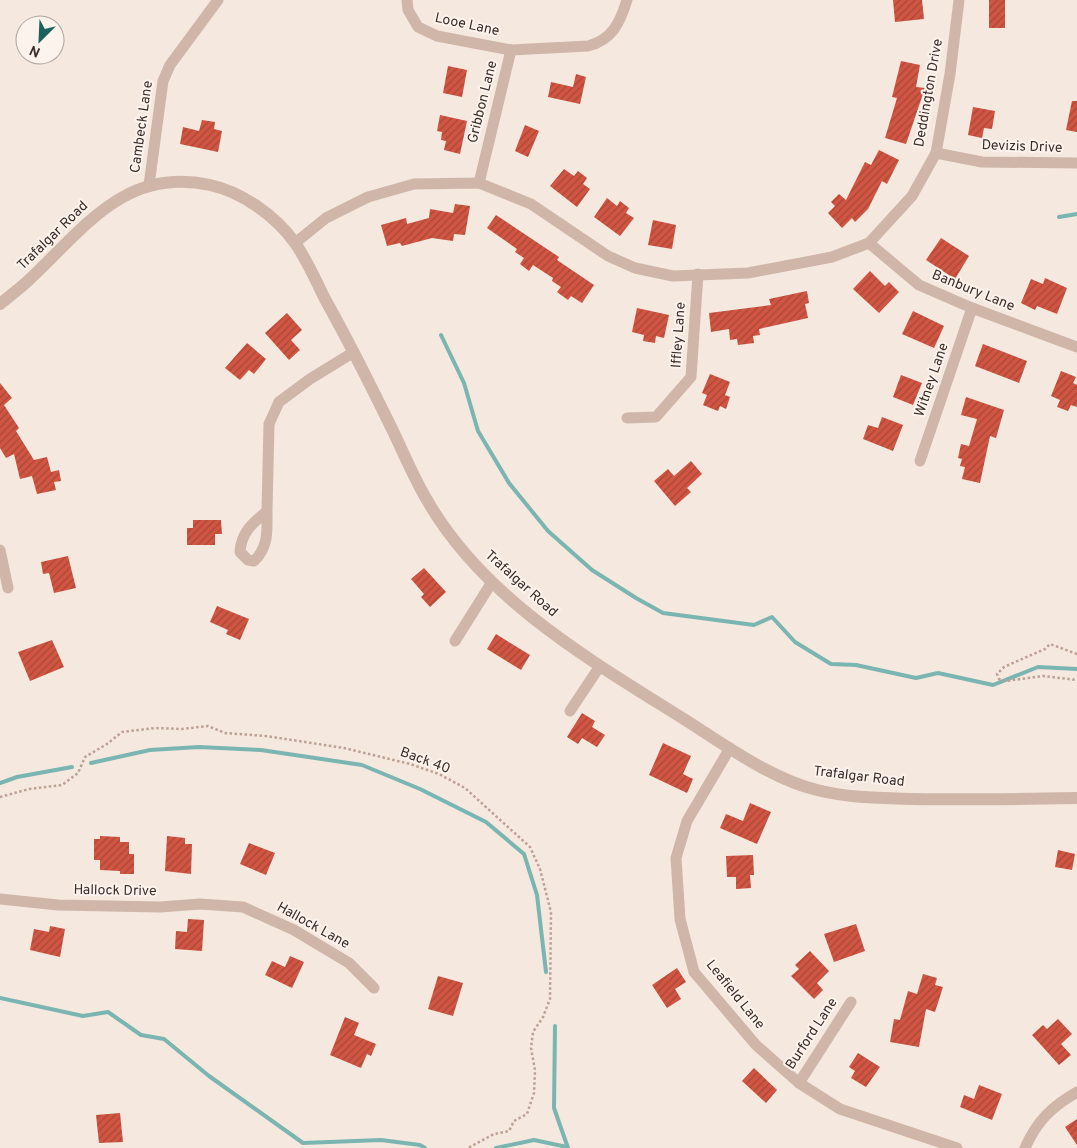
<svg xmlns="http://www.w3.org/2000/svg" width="1077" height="1148" viewBox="0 0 1077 1148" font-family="Overpass,sans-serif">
<defs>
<pattern id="building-hatch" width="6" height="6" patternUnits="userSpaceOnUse" patternTransform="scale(1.25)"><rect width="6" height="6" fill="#d05542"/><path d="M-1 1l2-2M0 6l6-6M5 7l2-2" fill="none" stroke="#aa4737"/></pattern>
</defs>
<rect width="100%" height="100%" fill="#f5e8df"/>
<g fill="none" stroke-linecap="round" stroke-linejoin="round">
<g stroke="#7bb5b1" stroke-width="4">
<path d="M1059,217L1077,214"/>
<path d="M441,335L464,383L478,431L509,483L548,531L592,570L636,598L663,613L754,625L772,617L795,642L831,664L856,665L916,678L938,673L993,685L1038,667L1077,669"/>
<path d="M91,763L150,750L199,747L261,750L362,765L420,789L486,822L524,854L537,895L546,972"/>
<path d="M0,783L17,777L72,767"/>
<path d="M0,998L83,1016L108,1012L141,1035L164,1039L209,1076L303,1143L381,1140L420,1145L425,1148"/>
<path d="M555,1026L554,1108L568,1148"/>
<path d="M496,1148L534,1140L567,1147"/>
</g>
</g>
<g fill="url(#building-hatch)">
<path d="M893,0H922L924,19L895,22Z"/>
<rect x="989" y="0" width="16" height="28"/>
<path d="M901,61L920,65L916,87L925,88L906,144L885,138L897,98L892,97Z"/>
<path d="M448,66L467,70L462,97L443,93Z"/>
<path d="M576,74L586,77L580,104L548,97L551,82L573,87Z"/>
<path d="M1072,101H1077V132L1066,130Z"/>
<path d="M973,107L995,111L992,129L984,128L982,138L968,135Z"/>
<path d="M440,115L467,121L460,154L444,150L446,141L441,140L442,132L437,131Z"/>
<path d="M202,120L215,122L214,129L222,131L218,152L180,144L183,127L199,131Z"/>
<path d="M525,125L539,131L528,157L515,151Z"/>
<path d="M879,150L899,160L887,184L882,181L868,209L855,222L852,218L842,228L828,213L835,206L831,202L839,194L846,200L865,162L871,165Z"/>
<path d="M564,169L574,176L578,171L587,178L583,184L590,189L577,207L550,186Z"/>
<path d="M607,198L617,206L620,201L629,208L626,213L634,218L620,236L594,217Z"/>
<path d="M455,204L470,206L465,235L454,234L453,241L432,238L402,246L400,243L387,246L381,225L406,218L407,224L429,218L430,209L453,213Z"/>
<path d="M496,215L559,257L557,260L594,285L582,303L571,296L568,300L557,292L561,287L552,281L553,278L533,265L529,271L520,264L524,258L515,252L517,249L487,228Z"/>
<path d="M653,220L676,225L672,249L648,245Z"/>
<path d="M941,238L969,256L955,279L926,260Z"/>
<path d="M870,271L885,286L889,282L899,292L879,313L853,289Z"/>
<path d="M1045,278L1067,288L1057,314L1037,306L1035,310L1021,303L1031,279L1043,284Z"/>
<path d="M807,291L809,303L805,304L808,318L759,329L760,335L753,336L754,343L738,345L737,339L730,340L729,329L711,332L709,313L771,305L769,299Z"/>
<path d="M637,308L669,315L664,338L656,336L655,343L643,341L644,335L632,332Z"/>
<path d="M913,311L944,326L934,348L902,334Z"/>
<path d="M287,313L302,330L291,340L300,350L289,360L265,333Z"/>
<path d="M247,343L266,359L254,374L249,370L240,380L225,368Z"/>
<path d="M983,344L1027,361L1019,383L975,366Z"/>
<path d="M1061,371L1076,377L1073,383L1077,385V407L1071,405L1068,411L1057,407L1060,400L1051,396Z"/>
<path d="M710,374L730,382L725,395L730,397L726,409L720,406L718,411L703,405L707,395L702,393Z"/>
<path d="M901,375L922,383L913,405L893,397Z"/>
<path d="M0,383L12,398L4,405L19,428L16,431L34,460L47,457L51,472L59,470L61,481L54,482L56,490L37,494L32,476L20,479L14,454L6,458L0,448Z"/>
<path d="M966,397L1004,410L996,438L990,436L980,483L962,479L965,467L960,466L962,459L958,458L961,444L969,446L977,419L961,415Z"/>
<path d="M882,417L903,425L893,451L863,439L868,425L878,428Z"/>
<path d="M691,461L702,474L687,488L691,492L675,506L654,481L668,469L674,476Z"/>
<path d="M193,520H221L222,534H215V545H187V528H193Z"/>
<path d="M68,556L76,588L54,593L49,573L43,574L41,562Z"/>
<path d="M424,568L446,592L430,607L421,597L424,594L411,579Z"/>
<path d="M217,606L249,619L240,640L226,634L228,630L210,622Z"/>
<path d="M496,634L530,655L521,670L487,649Z"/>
<path d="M52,640L64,667L30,681L18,652Z"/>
<path d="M582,713L595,721L592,727L605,735L597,747L582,738L578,744L567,737Z"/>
<path d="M663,743L691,756L683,774L693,779L687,793L649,775Z"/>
<path d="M750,803L771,812L757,844L720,828L726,814L743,821Z"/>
<path d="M100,836L120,837V842H129V854H134V874H120V871L100,870V860H94V839H100Z"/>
<path d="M167,836L185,838V844H192L191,874L165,871Z"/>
<path d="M249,843L275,853L266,875L240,864Z"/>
<path d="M1058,850L1075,854L1072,870L1055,867Z"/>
<path d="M753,855L754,875H750L751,888L736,889V877H727L726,856Z"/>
<path d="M188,919L204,920L202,951L175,949L176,931L187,932Z"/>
<path d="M856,924L865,951L834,962L824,934Z"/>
<path d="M50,926L65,929L60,957L30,950L34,929L49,932Z"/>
<path d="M810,951L829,971L817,983L823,990L814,999L791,976L799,969L795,965Z"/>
<path d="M290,956L304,962L292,988L265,975L272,961L285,967Z"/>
<path d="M677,968L686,982L675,989L681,999L667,1008L652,985Z"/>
<path d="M923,974L937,978L935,985L943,987L935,1012L926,1009L919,1047L890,1042L894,1019L900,1020L908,991L917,994Z"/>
<path d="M438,976L463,983L453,1016L428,1009Z"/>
<path d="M345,1017L359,1023L354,1035L376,1044L371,1056L367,1054L361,1068L330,1055Z"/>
<path d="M1058,1019L1072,1034L1061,1044L1071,1055L1059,1065L1032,1035L1043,1025L1047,1029Z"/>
<path d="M858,1053L880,1067L866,1087L851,1078L855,1071L849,1067Z"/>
<path d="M754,1068L777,1090L766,1103L742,1081Z"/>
<path d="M979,1085L1002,1094L992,1120L960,1107L964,1095L974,1099Z"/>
<path d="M120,1113L123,1142L99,1143L96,1115Z"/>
<path d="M1077,1119V1145L1065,1127Z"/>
</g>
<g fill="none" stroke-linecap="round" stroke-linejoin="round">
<g stroke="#bba093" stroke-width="2.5" stroke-dasharray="2.5 2.5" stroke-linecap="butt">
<path d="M1077,654L1050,644L1045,649L1004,667L997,674L999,679L1006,681L1043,676L1077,680"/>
<path d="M0,797L29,789L62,785L78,773L85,757L107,744L122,732L155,728L182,729L208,726L225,733L266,736L344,748L410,764L439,774L465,788L530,847L540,869L551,912L550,999L543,1017L533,1032L531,1048L535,1070L534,1093L527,1114L514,1121L509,1131L494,1134L468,1148"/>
</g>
<g stroke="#cfb6a9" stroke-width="11">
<path d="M407,0L408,10L418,27L437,36L511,50L588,46C612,40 620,23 627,0"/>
<path d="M936,153L982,162L1077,163"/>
<path d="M479,183L511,50"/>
<path d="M149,185L163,81L170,65L218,0"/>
<path d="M295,243L326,218L368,197L414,184L479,183L531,204L608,256L635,268L673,276L748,273L832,257L869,243L912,196L936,153L950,74L959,0"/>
<path d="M869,243L919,285L972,308L1077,347"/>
<path d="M627,418L656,417L691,377L698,274"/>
<path d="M920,461L972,308"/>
<path d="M267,511C267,530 269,547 254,561L248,560L240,552C241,532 253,523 267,511L269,424L279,402L310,379L354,352"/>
<path d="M0,550L8,588"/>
<path d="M455,641L492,582"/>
<path d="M570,711L600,666"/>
<path d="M730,748L687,821L676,858L680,919L694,972L756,1045L799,1083L840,1109L957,1148"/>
<path d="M0,899L58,905L160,907L200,904L243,907L294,930L349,963L374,988"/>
<path d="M799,1083L851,1002"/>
<path d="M1025,1148C1037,1121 1051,1107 1077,1092"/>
</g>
<path stroke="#cfb6a9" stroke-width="12" d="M0,304C11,295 22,287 32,277C85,227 126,167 210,185C242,192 276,216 295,243C307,260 316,281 325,299C349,342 371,386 393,431C404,454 414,478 427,500C484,600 592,661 687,721C726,746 772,779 817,790C848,798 883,798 915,799C969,800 1023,799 1077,798"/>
</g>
<g text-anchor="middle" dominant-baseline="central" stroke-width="4" stroke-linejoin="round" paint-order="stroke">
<g font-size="14" fill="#3b2d2a" stroke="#fcf3ec">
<text transform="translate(467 25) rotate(12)">Looe Lane</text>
<text transform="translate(929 93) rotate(-80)">Deddington Drive</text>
<text transform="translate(483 102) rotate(-76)">Gribbon Lane</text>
<text transform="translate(142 127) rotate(-82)">Cambeck Lane</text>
<text transform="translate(1022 147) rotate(2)">Devizis Drive</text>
<text transform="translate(53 236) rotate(-44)">Trafalgar Road</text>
<text transform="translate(973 291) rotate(22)">Banbury Lane</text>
<text transform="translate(679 335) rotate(-86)">Iffley Lane</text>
<text transform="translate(932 380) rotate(-71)">Witney Lane</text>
<text transform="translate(521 584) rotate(42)">Trafalgar Road</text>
<text transform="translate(425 761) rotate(20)">Back 40</text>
<text transform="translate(859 777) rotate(7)">Trafalgar Road</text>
<text transform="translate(115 891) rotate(1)">Hallock Drive</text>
<text transform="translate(313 926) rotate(29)">Hallock Lane</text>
<text transform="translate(735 995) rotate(51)">Leafield Lane</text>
<text transform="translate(812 1034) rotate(-57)">Burford Lane</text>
</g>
</g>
<g transform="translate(40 40) rotate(204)"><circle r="24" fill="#fcf3ec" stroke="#afa49e"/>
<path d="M0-4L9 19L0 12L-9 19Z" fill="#1b615e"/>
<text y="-8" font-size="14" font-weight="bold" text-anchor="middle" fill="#3b2d2a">N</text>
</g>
</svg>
